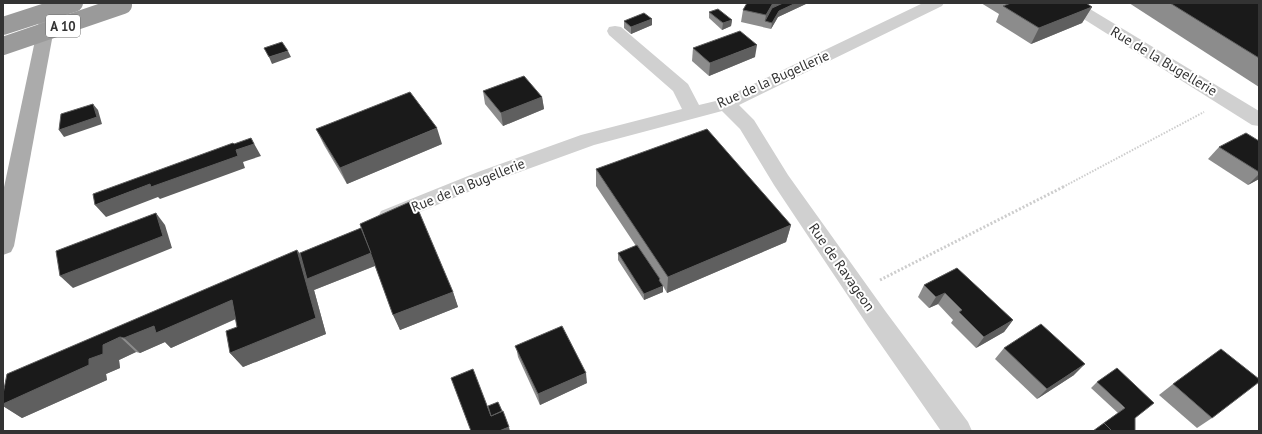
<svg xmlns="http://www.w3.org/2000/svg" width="1262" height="434" viewBox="0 0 1262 434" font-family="'PT Sans',sans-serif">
<rect width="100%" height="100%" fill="#fff"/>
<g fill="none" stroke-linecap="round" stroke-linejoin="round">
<path stroke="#cdcdcd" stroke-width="2" stroke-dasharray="1.5 1.5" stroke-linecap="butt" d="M1063,187L1204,112"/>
<path stroke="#cdcdcd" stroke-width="3" stroke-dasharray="2 2" stroke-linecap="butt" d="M880,280L1065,186"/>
<g fill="#d0d0d0" fill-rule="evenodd">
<path d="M923,3H944L942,6L739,105L754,120L788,175L886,312L968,422L972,431H941L868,326L774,185L740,129L722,111L594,145L492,182L389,225L381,223L378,217L381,211L478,172L581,135L682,109L673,91L609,35L607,31L609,27L615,26L621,27L688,84L699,105L720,100Z"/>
<path d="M1061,3H1080L1259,111V126L1252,125L1063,6Z"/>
</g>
<path fill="#ababab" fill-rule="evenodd" d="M49,7L55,9L57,12L14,246L11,252L3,255V192L41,12L43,9Z"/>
<g stroke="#9a9a9a" stroke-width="18">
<path d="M3,26L74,3"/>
<path d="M3,46L123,5"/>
</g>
</g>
<g fill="#8c8c8c">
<path d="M747,3H808L778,17L771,29L741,22L743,10Z"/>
<path d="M981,3H1086L1092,7L1082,23L1031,44L996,22L999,14Z"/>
<path d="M1129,3H1259V87Z"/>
<path d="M709,12L732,20L731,26L722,30L709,18Z"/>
<path d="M652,19V25L631,34L624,28V21Z"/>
<path d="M693,48L755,57L709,76L692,61Z"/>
<path d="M483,91L542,97L544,109L503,126L485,104Z"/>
<path d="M316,129L442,144L347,184L324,145Z"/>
<path d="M1259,141V179L1248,185L1208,159L1219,147Z"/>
<path d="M596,169L791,225L786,242L667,293L663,286V292L644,300L618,260V253L636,246L596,186Z"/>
<path d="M361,228L453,292L458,307L400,330L375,266L314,290L326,334L243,367L230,353L237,327L236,319L171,348L165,342L140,353L136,352L119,360L120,368L106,374L107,380L22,418L3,406V394L297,250L300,253Z"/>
<path d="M957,268L1013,320L1004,332L976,348L951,323L953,320L938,304L929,308L918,297L924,285Z"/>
<path d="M516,346L587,383L540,405L518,357Z"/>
<path d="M1004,348L1074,375L1037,399L995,359Z"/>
<path d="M1097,382L1135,418L1104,423L1118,413L1091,388Z"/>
<path d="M1173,384L1212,418L1197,428L1159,395Z"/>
</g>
<g fill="#5f5f5f">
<path d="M773,3H808L778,17L771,29L772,23L765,21L766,15Z"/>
<path d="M1092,7L1082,23L1031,44L1039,28Z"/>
<path d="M652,19V25L631,34V27Z"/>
<path d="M732,20L731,26L722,30L723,23Z"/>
<path d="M757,45L755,57L709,76L710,63Z"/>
<path d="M288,51L291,57L272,64L269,57Z"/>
<path d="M542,97L544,109L503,126L501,113Z"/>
<path d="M93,104L98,110L102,124L64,137L59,130Z"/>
<path d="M437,128L442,144L347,184L340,168Z"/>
<path d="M251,138L261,156L243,162L245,168L160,199L158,197L106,217L95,205L236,150Z"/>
<path d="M1259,174V179L1248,185Z"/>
<path d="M156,213L165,225L172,248L73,288L60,276Z"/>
<path d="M791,225L786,242L667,293L668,277Z"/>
<path d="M297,250L307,266L372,253L377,265L314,290L326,334L243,367L230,353Z"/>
<path d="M663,286V292L644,300V294Z"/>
<path d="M453,292L458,307L400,330L393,315Z"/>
<path d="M945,293L938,304L929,308L936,297Z"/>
<path d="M232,300L244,315L171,348L165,342L140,353L124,338L154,326Z"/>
<path d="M1013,320L1004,332L976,348L984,337Z"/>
<path d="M120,337L136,352L119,360L120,368L106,374L107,380L22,418L3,406V404L89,359L103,345Z"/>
<path d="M1085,364L1074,375L1037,399L1047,389Z"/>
<path d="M586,373L587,383L540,405L538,394Z"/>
<path d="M509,427L510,431H499Z"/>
</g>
<g fill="#1a1a1a" stroke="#5f5f5f">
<path d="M747,3H773L766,15L743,10Z"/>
<path d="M783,3H796L779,11L772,23L765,21L772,8Z"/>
<path d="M1011,3H1086L1092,7L1039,28L1003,6Z"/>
<path d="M1170,3H1259V58Z"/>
<path d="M718,9L732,20L723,23L709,12Z"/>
<path d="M644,13L652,19L631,27L624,21Z"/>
<path d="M740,31L757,45L710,63L693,48Z"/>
<path d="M282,42L288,51L269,57L264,48Z"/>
<path d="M524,76L542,97L501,113L483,91Z"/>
<path d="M410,92L437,128L340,168L316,129Z"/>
<path d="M93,104L97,117L59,130L61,114Z"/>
<path d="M707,129L791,225L668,277L596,169Z"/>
<path d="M1246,133L1259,141V172L1219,147Z"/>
<path d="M251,138L254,144L236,150L238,156L151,187L150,184L95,205L93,194L233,143L234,144Z"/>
<path d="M414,200L453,292L393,315L360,224Z"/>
<path d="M156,213L163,236L60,276L56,251Z"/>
<path d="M361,228L371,253L307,279L300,253Z"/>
<path d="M637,245L660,279L659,280L663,286L644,294L618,253Z"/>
<path d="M297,250L316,318L230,353L226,331L237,327L232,300L156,333L154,326L124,338L120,337L103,345V354L89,359V365L3,404V394L7,374Z"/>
<path d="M957,268L1013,320L984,337L959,312L962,310L945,293L936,297L924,285Z"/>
<path d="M1041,324L1085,364L1047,389L1004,348Z"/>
<path d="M562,326L586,373L538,394L515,346Z"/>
<path d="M1221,349L1259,379V382L1212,418L1173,384Z"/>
<path d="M1117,368L1154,403L1135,418V431H1112L1104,423L1125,408L1097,382Z"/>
<path d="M473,369L491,416L503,411L509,427L499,431H471L451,378Z"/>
<path d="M498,402L502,411L491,416L488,406Z"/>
<path d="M1104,423L1112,431H1093Z"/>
</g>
<g text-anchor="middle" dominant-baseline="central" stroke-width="4" stroke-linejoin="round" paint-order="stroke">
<rect fill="#fff" stroke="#707070" stroke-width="1" x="46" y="15" width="34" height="22" rx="3"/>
<g font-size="13" font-weight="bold" fill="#333">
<text x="63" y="26">A 10</text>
</g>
<g font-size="14" fill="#333" stroke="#fff">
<text transform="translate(1164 61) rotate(31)">Rue de la Bugellerie</text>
<text transform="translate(773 79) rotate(-24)">Rue de la Bugellerie</text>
<text transform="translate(468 185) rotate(-22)">Rue de la Bugellerie</text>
<text transform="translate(842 267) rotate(55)">Rue de Ravageon</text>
</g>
</g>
<rect width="1262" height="434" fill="none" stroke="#333333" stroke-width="8"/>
</svg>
